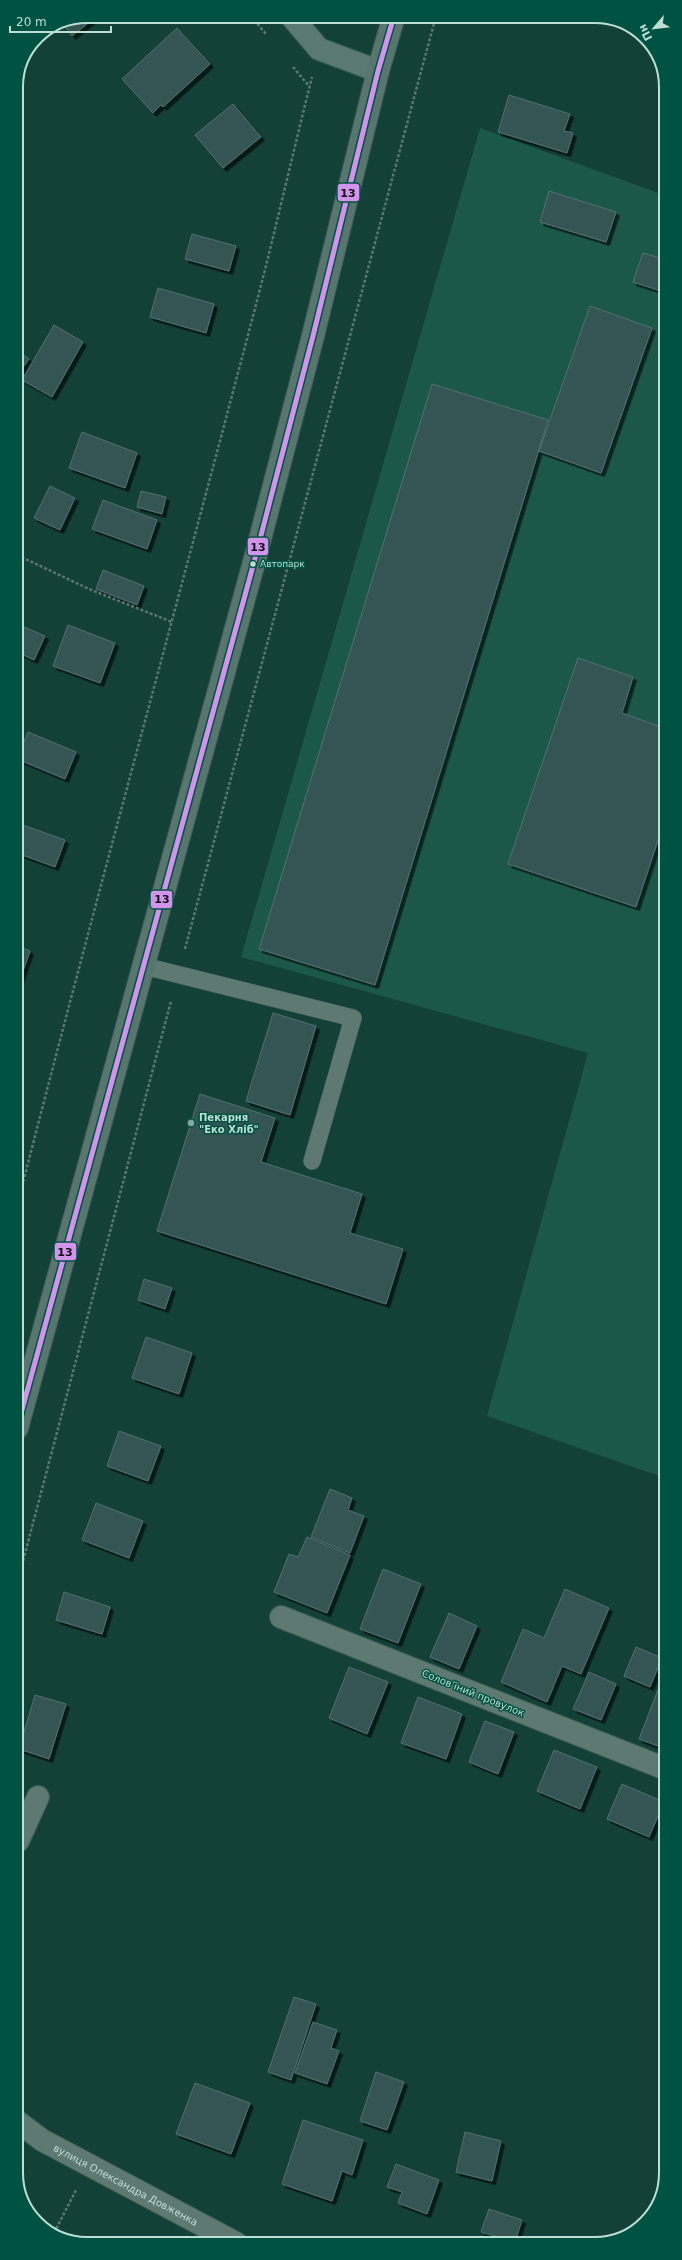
<svg xmlns="http://www.w3.org/2000/svg" width="682" height="2260" viewBox="0 0 682 2260" font-family="'DejaVu Sans',sans-serif">
<defs>
<filter id="shadow"><feDropShadow dx="3.5" dy="3.5" stdDeviation="0" flood-color="#0009"/></filter>
</defs>
<rect width="100%" height="100%" fill="#134037"/>
<path fill="#1c584a" d="M480,128L664,195L665,1478L487,1416L588,1053L241,957Z"/>
<g fill="#355455" stroke="#527072" filter="url(#shadow)">
<path d="M87,16H97L72,36L61,21Z"/>
<path d="M177,28L210,64L163,107L161,105L153,113L122,79Z"/>
<path d="M509,95L570,114L564,131L573,133L567,153L498,132Z"/>
<path d="M233,104L261,137L223,168L195,135Z"/>
<path d="M549,191L616,212L606,242L540,222Z"/>
<path d="M192,234L236,246L229,271L185,259Z"/>
<path d="M643,253L664,259V292L633,282Z"/>
<path d="M158,288L214,304L206,333L150,317Z"/>
<path d="M590,306L652,328L601,473L539,451Z"/>
<path d="M54,325L83,342L52,397L22,380Z"/>
<path d="M16,349L29,359L16,377Z"/>
<path d="M432,384L548,420L375,985L259,949Z"/>
<path d="M82,432L137,453L125,488L69,468Z"/>
<path d="M50,486L75,498L60,530L34,518Z"/>
<path d="M141,491L166,497L162,514L137,507Z"/>
<path d="M103,500L157,520L147,549L92,529Z"/>
<path d="M103,570L144,586L137,605L96,589Z"/>
<path d="M17,624L45,636L34,660L17,652Z"/>
<path d="M68,625L115,643L100,683L53,666Z"/>
<path d="M578,658L633,677L622,713L664,728V822L636,907L508,864Z"/>
<path d="M28,732L76,752L65,779L17,759Z"/>
<path d="M17,823L65,840L55,867L17,853Z"/>
<path d="M17,946L30,951L17,988Z"/>
<path d="M273,1013L316,1026L290,1115L246,1101Z"/>
<path d="M200,1094L275,1118L261,1162L362,1194L350,1233L403,1249L386,1304L157,1231Z"/>
<path d="M144,1279L172,1288L165,1309L138,1300Z"/>
<path d="M146,1337L192,1353L179,1394L132,1378Z"/>
<path d="M119,1431L161,1446L148,1481L107,1466Z"/>
<path d="M330,1489L352,1498L348,1510L364,1516L350,1553L311,1537Z"/>
<path d="M96,1503L143,1521L129,1558L82,1540Z"/>
<path d="M307,1537L350,1555L327,1613L274,1592L289,1554L298,1557Z"/>
<path d="M383,1569L421,1584L398,1643L360,1629Z"/>
<path d="M565,1589L609,1608L581,1674L562,1666L547,1702L501,1682L523,1629L544,1638Z"/>
<path d="M64,1592L110,1607L102,1634L56,1620Z"/>
<path d="M449,1613L477,1626L459,1669L430,1657Z"/>
<path d="M636,1647L662,1658L650,1687L624,1676Z"/>
<path d="M349,1667L388,1682L367,1734L329,1718Z"/>
<path d="M589,1672L616,1684L601,1720L573,1709Z"/>
<path d="M659,1687L665,1689L666,1749L639,1739Z"/>
<path d="M35,1695L66,1704L49,1759L19,1749Z"/>
<path d="M418,1697L462,1714L446,1759L401,1743Z"/>
<path d="M485,1721L514,1732L498,1774L469,1762Z"/>
<path d="M554,1750L597,1767L580,1809L537,1791Z"/>
<path d="M622,1784L664,1802L649,1837L607,1819Z"/>
<path d="M294,1997L316,2004L291,2080L268,2072Z"/>
<path d="M313,2022L337,2030L331,2048L339,2051L327,2084L295,2073Z"/>
<path d="M376,2072L404,2082L387,2130L360,2121Z"/>
<path d="M195,2083L250,2103L231,2154L176,2134Z"/>
<path d="M303,2120L363,2140L352,2175L342,2171L332,2201L282,2184Z"/>
<path d="M465,2132L501,2141L492,2181L456,2172Z"/>
<path d="M396,2164L439,2180L427,2214L398,2203L402,2192L387,2187Z"/>
<path d="M489,2209L522,2220L515,2242L481,2232Z"/>
</g>
<g fill="none" stroke-linecap="round" stroke-linejoin="round">
<g stroke="#385c54" stroke-width="18">
<path id="lane" d="M144,966L353,1018L312,1161"/>
</g>
<g stroke="#385c54" stroke-width="24">
<g id="street">
<path d="M281,1617L666,1769"/>
<path d="M18,1841L38,1797"/>
<path id="s1" d="M18,2122L42,2140L236,2243"/>
</g>
</g>
<g stroke="#385c54" stroke-width="24">
<path id="secondary" d="M291,16L319,49L378,71"/>
</g>
<g stroke="#385c54" stroke-width="24">
<path id="highway" d="M17,1428L253,566L313,336L378,71L394,16"/>
</g>
<g stroke="#5c7670" stroke-width="2.5" stroke-dasharray="3 2" stroke-linecap="butt">
<path d="M251,16L266,34"/>
<path d="M293,67L309,86"/>
<path d="M17,555L89,589L172,622"/>
<path d="M185,949L436,16"/>
<path d="M17,1206C93,909 175,613 253,316C274,237 292,156 312,77"/>
<path d="M18,1580L171,1001"/>
<path d="M54,2233L76,2190"/>
</g>
<use href="#lane" stroke="#5e7872" stroke-width="17"/>
<use href="#street" stroke="#5e7872" stroke-width="22"/>
<use href="#secondary" stroke="#5a7972" stroke-width="22"/>
<use href="#highway" stroke="#58766f" stroke-width="22"/>
<g stroke="#005343" stroke-width="8">
<path id="bus-1" d="M17,1428L253,566L313,336L378,71L394,16"/>
</g>
<use href="#bus-1" stroke="#d193ec" stroke-width="5"/>
</g>
<circle fill="#bdded3" stroke="#005343" stroke-width="1.5" cx="253" cy="564" r="3.5"/>
<circle fill="#82a79c" stroke="#005343" stroke-width="1.5" cx="191" cy="1123" r="4"/>
<g text-anchor="middle" dominant-baseline="central" stroke-width="3" stroke-linejoin="round" paint-order="stroke">
<g font-size="9" fill="#bdded3" stroke="#005343" text-anchor="start">
<text x="260" y="564">Автопарк</text>
</g>
<g font-size="10" font-weight="bold" fill="#bdded3" stroke="#005343" text-anchor="start">
<text x="199" y="1117">Пекарня<tspan x="199" dy="12">"Еко Хліб"</tspan></text>
</g>
<g font-size="10" fill="#bdded3" stroke="#005343">
<text transform="translate(473 1693) rotate(22)">Соловʼїний провулок</text>
<text stroke="none"><textPath href="#s1" startOffset="125">вулиця Олександра Довженка</textPath></text>
</g>
</g>
<path d="M0 0H682V2260H0ZM87 23H595A64 64 0 0 1 659 87V2173A64 64 0 0 1 595 2237H87A64 64 0 0 1 23 2173V87A64 64 0 0 1 87 23Z" fill="#005343" fill-rule="evenodd"/>
<path fill="none" stroke="#bdded3" stroke-width="2" d="M87 23H595A64 64 0 0 1 659 87V2173A64 64 0 0 1 595 2237H87A64 64 0 0 1 23 2173V87A64 64 0 0 1 87 23Z"/>
<g stroke="#005343" stroke-width="1.5">
<rect x="337" y="183" width="23" height="19" rx="4" fill="#d193ec"/>
<rect x="247" y="537" width="22" height="19" rx="4" fill="#d193ec"/>
<rect x="150" y="890" width="23" height="19" rx="4" fill="#d193ec"/>
<rect x="54" y="1242" width="23" height="19" rx="4" fill="#d193ec"/>
</g>
<g font-size="11" text-anchor="middle" font-weight="bold" fill="#111">
<text x="348" y="197">13</text>
<text x="258" y="551">13</text>
<text x="162" y="903">13</text>
<text x="65" y="1256">13</text>
</g>
<g transform="translate(654 28) rotate(242)" stroke="#005343" stroke-width="3" paint-order="stroke">
<path d="M0-3L7 15L0 10L-7 15Z" fill="#bdded3"/>
<text y="-6" font-size="11" font-weight="bold" text-anchor="middle" fill="#bdded3">Пн</text>
</g>
<path d="M10 26v6h101v-6" fill="none" stroke="#bdded3" stroke-width="2"/>
<text x="16" y="26" font-size="12" fill="#bdded3" stroke="#005343" stroke-width="3" paint-order="stroke">20 m</text>
</svg>
